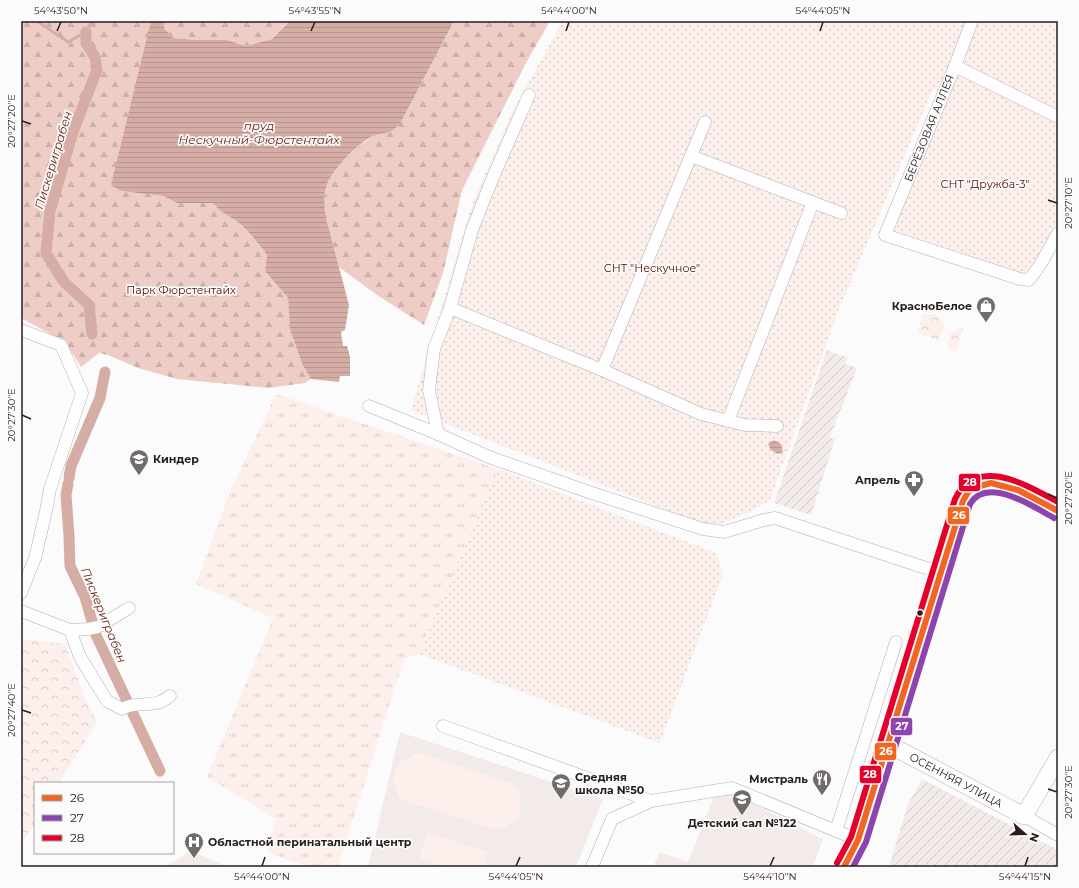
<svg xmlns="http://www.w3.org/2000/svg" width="1079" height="888" viewBox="0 0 1079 888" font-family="Montserrat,sans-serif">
<defs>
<pattern id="industrial-furrows" width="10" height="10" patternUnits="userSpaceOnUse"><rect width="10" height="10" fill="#f3ebe9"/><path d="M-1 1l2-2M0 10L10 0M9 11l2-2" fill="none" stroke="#d0c9c7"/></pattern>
<pattern id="grass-tufts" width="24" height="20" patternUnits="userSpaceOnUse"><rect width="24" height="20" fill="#fdefec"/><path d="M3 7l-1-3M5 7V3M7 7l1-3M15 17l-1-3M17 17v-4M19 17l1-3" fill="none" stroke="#d9ccca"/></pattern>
<pattern id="forest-firs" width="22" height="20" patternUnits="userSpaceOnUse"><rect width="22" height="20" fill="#edcdc5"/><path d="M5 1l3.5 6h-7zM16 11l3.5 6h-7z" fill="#cbb0a9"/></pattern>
<pattern id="park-crowns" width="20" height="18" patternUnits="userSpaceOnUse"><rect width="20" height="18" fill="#fdefec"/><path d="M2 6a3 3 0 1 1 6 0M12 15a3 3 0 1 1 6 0" fill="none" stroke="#d9ccca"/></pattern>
<pattern id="garden-dots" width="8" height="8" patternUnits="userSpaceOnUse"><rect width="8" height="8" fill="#fdefec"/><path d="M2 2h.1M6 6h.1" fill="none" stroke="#d9ccca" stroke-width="1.8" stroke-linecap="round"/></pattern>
<pattern id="water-rules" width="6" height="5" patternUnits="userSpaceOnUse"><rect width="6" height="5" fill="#d5ada4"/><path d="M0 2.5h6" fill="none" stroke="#b7948d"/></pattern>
</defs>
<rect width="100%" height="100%" fill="#fbfbfb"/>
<g fill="#f3ebe9" fill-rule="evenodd">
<path d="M400,732L603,799L576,867H368ZM415,754L519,793L521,810L516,821L506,826L491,828L400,797L395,787L401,762Z"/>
<path d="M729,792L823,839L813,867H653L660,852L688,862L715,794Z"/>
<path d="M191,851L228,867H165Z"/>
</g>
<g fill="url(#industrial-furrows)">
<path d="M827,350L848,358L845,364L857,368L830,437L835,439L811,515L774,503Z"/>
<path d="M922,779L1058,850V867H889L908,804Z"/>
</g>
<path fill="url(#grass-tufts)" d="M276,394L498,469L419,654L404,659L338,867H307L267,852L276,819L207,777L273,618L196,584L229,494Z"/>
<g fill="url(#forest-firs)">
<path d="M21,21H151L121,191L163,196L177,203H213C219,211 227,214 235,220C248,229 258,243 267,255L265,271L288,298L290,330L303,366L311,379L305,383L268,388L177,379L138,368L108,355L99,353L81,367L65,342L21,318Z"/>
<path d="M164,21H290L272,39L246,46L227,40H197L173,38L164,28Z"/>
<path d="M454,21H550L527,61L462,190L443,273L424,325L377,295L339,267L325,214L324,201L325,188L330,178L341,163L355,149L370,138L376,134L386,132L402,120Z"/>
</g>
<g fill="url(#park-crowns)">
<path d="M923,314L936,315L945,322L938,341L921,334L918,330Z"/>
<path d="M962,328L963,329L957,349L951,351L947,344L951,333Z"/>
<path d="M23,639L65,644L84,696L97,722L59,783H35V822L21,845V642Z"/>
</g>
<g fill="url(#garden-dots)">
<path d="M563,21H1058V221L1029,275L888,228L943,91L933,89L839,309L770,500L757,508L713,528L411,410L472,205L513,110Z"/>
<path d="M498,469L716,553L723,574L660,743L419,654Z"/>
</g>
<g fill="#fdefec">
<path d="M419,753L511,783L519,793L521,810L516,821L501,828H490L405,801C393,793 389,772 402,761C406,758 414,755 419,753Z"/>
<path d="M427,832L488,852L483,867H447L419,858Z"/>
</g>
<g fill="url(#water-rules)">
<path d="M151,21H164V28L173,38L197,40H227L246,46L272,39L290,21H454L402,120C400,123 397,127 394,129C388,134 378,133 371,137C355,146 332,170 326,187C323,195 325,205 325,214L349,305L345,330L341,332L343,346H347L350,357V376H340L339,382L311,379L303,366L290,330L288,298L265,271L267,255C258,243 248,229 235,220C226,214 220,212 213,203H177L163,196L121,191L111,185Z"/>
<path d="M774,440L781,444L783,452L778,454L771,450L768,444Z"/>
</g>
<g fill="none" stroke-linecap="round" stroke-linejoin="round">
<path stroke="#d5ada4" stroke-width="3" d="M37,21L68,42L86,32L92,21"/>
<g stroke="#d5ada4" stroke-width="11">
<path d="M86,32V43L95,57L97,70L73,132L50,211L46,253L64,282L89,305L92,334"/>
<path d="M69,478L71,466L100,398L105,372"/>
<path d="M68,484L66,495L69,536L70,566L85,597L96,635L160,771"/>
</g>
<g stroke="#b3afad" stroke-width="13">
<g id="street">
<path d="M972,21L955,66L885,235L1020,279L1029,280L1040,265L1058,233"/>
<path d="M955,66L1058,117"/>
<path d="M529,95L493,177L472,230L450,308L602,370L701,414L745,425L777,426"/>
<path d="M691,156L841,213"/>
<path d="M21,330L61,345L82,393L50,489L46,511L35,558L21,593"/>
<path d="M602,370L705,122"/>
<path d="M369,406L438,434L489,457L589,492L703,529L724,532L764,520L775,518L941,573"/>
<path d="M728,421L813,202"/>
<path d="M438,434L429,390L434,349L450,308"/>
<path d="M21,611L70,630L88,629L98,627L129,608"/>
<path d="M70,630L80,657L107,701L122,709C126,707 131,705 135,705C150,703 157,706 170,696"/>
<path d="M443,726L651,801L732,788L858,840"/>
<path d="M1024,816L1058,835"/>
<path d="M836,831L896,642"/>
<path d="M592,867L612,819L651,801"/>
</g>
</g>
<g stroke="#b3afad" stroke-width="18">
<g id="secondary">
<path id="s1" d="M888,744L1024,816L1058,758"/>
<path d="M844,867L858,840L882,765L963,501L968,492L976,487L991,483L1018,490L1058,511"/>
</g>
</g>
<use href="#street" stroke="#fefefe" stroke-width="12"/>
<use href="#secondary" stroke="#fefefe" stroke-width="17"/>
<g stroke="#fbfbfb" stroke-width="9">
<path id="bus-1" d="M844,867L858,840L963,501L968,492L976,487L991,483L1018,490L1058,511"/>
</g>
<g stroke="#fbfbfb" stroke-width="9">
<path id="bus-2" d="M853,867L866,842L970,504C987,475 1034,507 1054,518"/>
</g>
<g stroke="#fbfbfb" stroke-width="9">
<path id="bus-3" d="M837,863L851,837L955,499C977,454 1028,486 1058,502"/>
</g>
<use href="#bus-1" stroke="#f26522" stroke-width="6"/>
<use href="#bus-2" stroke="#8e44ad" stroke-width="6"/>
<use href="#bus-3" stroke="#e4002b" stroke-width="6"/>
</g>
<path fill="none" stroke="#271e1c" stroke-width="1.5" d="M57,31L61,22M311,31L315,22M566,31L569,22M820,31L823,22M22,121L31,124M1048,200L1057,203M22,415L31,419M1048,494L1057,498M22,710L31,713M1048,789L1057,792M262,866L265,857M516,866L520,857M770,866L774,857M1025,866L1028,857"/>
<defs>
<g id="shop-pin" transform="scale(1)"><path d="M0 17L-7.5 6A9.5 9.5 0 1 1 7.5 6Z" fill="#716b6a" stroke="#fbfbfb"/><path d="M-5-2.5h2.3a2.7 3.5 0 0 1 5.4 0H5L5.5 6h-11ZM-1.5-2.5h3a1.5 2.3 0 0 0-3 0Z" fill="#fff"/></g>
<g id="school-pin" transform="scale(1)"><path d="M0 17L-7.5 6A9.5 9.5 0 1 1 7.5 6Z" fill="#716b6a" stroke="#fbfbfb"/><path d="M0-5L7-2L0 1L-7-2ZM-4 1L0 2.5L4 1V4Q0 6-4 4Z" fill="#fff"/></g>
<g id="pharmacy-pin" transform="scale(1)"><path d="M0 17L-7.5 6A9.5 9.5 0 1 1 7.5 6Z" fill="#716b6a" stroke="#fbfbfb"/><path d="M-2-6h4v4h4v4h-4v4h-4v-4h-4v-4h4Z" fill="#fff"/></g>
<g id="restaurant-pin" transform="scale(1)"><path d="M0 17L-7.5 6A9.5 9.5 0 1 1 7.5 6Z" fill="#716b6a" stroke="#fbfbfb"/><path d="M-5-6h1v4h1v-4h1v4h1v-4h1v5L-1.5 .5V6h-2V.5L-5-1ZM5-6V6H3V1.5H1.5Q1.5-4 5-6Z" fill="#fff"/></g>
<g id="hospital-pin" transform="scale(1)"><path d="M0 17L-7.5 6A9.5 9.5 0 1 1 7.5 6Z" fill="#716b6a" stroke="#fbfbfb"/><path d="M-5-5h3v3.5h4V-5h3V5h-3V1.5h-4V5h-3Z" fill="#fff"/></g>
</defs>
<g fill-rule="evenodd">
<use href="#shop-pin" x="986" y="306"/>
<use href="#school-pin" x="139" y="459"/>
<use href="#pharmacy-pin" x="914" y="480"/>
<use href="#restaurant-pin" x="822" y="779"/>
<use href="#school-pin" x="561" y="783"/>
<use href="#school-pin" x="742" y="799"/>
<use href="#hospital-pin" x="194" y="842"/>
</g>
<circle fill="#271e1c" stroke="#fbfbfb" stroke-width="1.5" cx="920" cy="613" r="3.5"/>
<g text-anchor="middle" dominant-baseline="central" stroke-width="3.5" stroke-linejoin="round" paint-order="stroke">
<g font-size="11" fill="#271e1c" stroke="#fbfbfb">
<text transform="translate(929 128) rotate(-68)">БЕРЁЗОВАЯ АЛЛЕЯ</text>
<text stroke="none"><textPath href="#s1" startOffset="77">ОСЕННЯЯ УЛИЦА</textPath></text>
</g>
<g font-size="11" fill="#520c00" stroke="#fbfbfb">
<text x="985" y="184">СНТ "Дружба-3"</text>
<text x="652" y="268">СНТ "Нескучное"</text>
<text x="181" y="290">Парк Фюрстентайх</text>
</g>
<g font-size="11" font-weight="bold" fill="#271e1c" stroke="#fbfbfb" text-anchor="end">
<text x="972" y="306">КрасноБелое</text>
<text x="153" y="459" text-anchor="start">Киндер</text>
<text x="900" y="480">Апрель</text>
<text x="575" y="777" text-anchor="start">Средняя<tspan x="575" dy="13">школа №50</tspan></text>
<text x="808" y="779">Мистраль</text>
<text x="742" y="823" text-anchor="middle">Детский сал №122</text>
<text x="208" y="842" text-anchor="start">Областной перинатальный центр</text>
</g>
<g font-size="12" font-style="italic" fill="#6a2415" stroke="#fbfbfb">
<text x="259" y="125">пруд<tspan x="259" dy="14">Нескучный-Фюрстентайх</tspan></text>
<text transform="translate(53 160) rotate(-73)">Пискериграбен</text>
<text transform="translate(104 615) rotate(68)">Пискериграбен</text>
</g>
</g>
<g stroke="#fbfbfb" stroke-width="1.5">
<rect x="958" y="473" width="23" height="19" rx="4" fill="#e4002b"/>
<rect x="947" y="506" width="23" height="19" rx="4" fill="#f26522"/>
<rect x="890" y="717" width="23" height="19" rx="4" fill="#8e44ad"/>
<rect x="874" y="742" width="23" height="19" rx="4" fill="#f26522"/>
<rect x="859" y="765" width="23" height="19" rx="4" fill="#e4002b"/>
</g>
<g font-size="11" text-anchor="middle" font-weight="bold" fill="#fff">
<text x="970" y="486">28</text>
<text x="959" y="519">26</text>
<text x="902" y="730">27</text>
<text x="886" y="755">26</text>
<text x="870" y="778">28</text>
</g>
<rect width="1079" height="888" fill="none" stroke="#fbfbfb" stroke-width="44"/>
<rect x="34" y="782" width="140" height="72" fill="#fbfbfb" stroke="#a6a3a2"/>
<rect x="42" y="795" width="20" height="6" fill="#f26522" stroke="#a6a3a2"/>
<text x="70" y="802" font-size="12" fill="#271e1c">26</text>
<rect x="42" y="815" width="20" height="6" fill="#8e44ad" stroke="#a6a3a2"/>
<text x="70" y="822" font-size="12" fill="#271e1c">27</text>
<rect x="42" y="835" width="20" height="6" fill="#e4002b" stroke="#a6a3a2"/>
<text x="70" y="842" font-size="12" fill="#271e1c">28</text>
<g transform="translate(1025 834) rotate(110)" stroke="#fbfbfb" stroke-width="3" paint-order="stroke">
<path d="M0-3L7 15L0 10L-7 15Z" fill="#271e1c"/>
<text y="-6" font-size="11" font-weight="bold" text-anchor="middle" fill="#271e1c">N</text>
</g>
<rect x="22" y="22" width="1035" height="844" fill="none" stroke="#271e1c" stroke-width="1.5"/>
<g font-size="10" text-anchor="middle" fill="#271e1c">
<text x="61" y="14">54°43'50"N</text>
<text x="315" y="14">54°43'55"N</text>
<text x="569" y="14">54°44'00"N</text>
<text x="823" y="14">54°44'05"N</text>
<text transform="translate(11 121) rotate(-90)" y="4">20°27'20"E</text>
<text transform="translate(1068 203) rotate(-90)" y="4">20°27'10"E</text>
<text transform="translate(11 415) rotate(-90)" y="4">20°27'30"E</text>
<text transform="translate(1068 498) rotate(-90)" y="4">20°27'20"E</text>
<text transform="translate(11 710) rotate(-90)" y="4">20°27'40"E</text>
<text transform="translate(1068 792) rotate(-90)" y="4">20°27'30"E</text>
<text x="262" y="880">54°44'00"N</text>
<text x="516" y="880">54°44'05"N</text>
<text x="770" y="880">54°44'10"N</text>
<text x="1025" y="880">54°44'15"N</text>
</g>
</svg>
